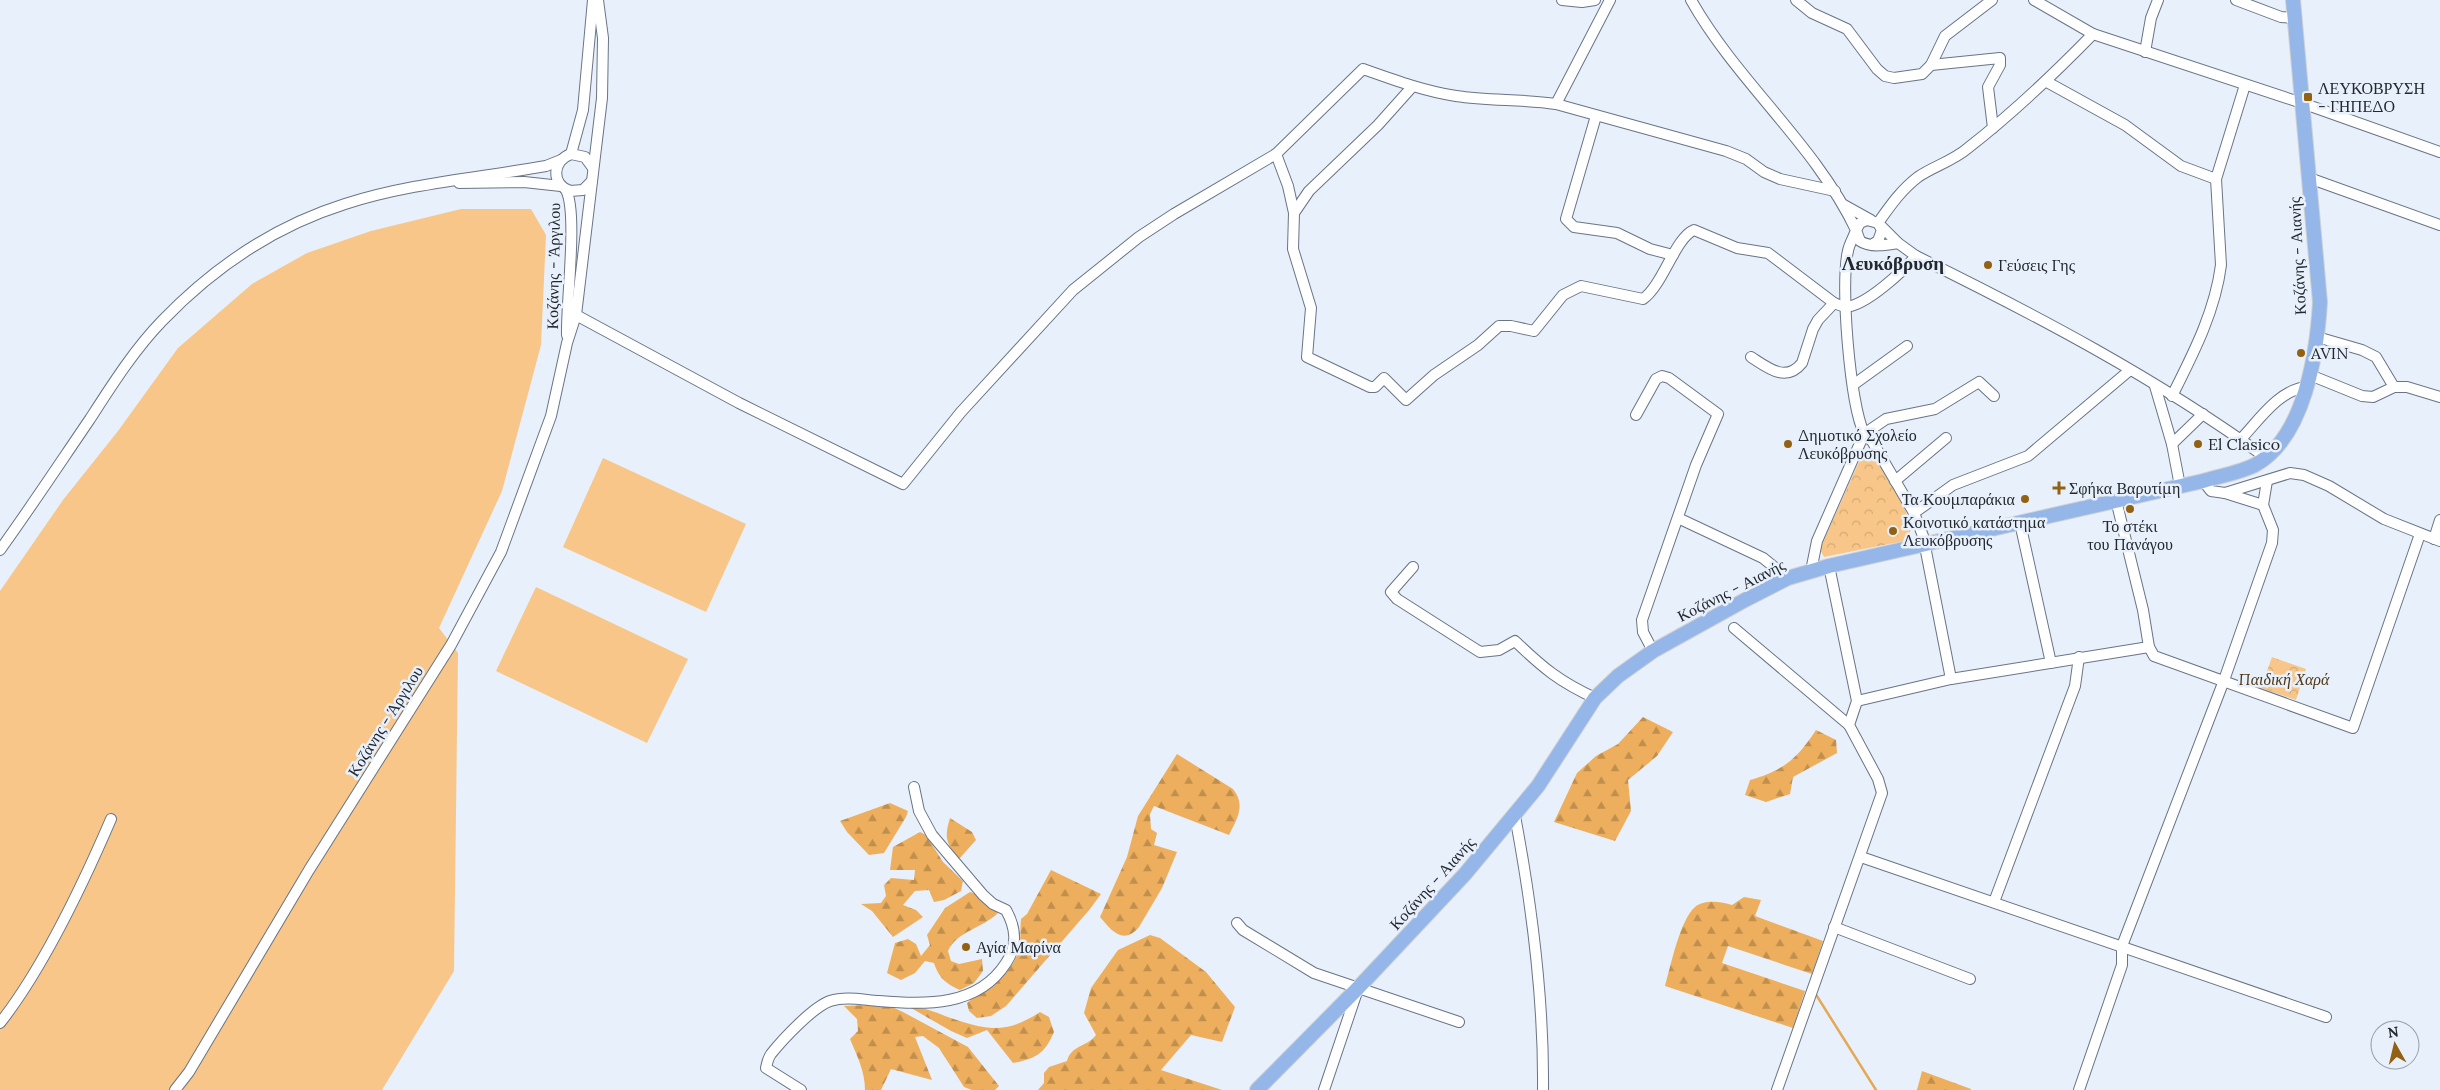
<svg xmlns="http://www.w3.org/2000/svg" width="2440" height="1090" viewBox="0 0 2440 1090" font-family="Lora,serif">
<defs>
<pattern id="forest-firs" width="22" height="20" patternUnits="userSpaceOnUse" patternTransform="scale(1.25)"><rect width="22" height="20" fill="#edaf5d"/><path d="M5 1l3.5 6h-7zM16 11l3.5 6h-7z" fill="#c08e4d"/></pattern>
<pattern id="park-crowns" width="20" height="18" patternUnits="userSpaceOnUse" patternTransform="scale(1.25)"><rect width="20" height="18" fill="#f7c688"/><path d="M2 6a3 3 0 1 1 6 0M12 15a3 3 0 1 1 6 0" fill="none" stroke="#d3aa76"/></pattern>
</defs>
<rect width="100%" height="100%" fill="#e8f0fb"/>
<g fill="#f7c688">
<path d="M461,209H531L546,235L541,345L502,491L439,628L458,653L454,971L382,1090H0V591L63,500L118,431L178,348L252,284L307,253L371,231Z"/>
<path d="M603,458L746,524L706,612L563,547Z"/>
<path d="M536,587L688,659L647,743L496,671Z"/>
</g>
<g fill="url(#forest-firs)">
<path d="M1643,717L1673,732L1657,756L1628,780L1631,811L1615,841L1554,822L1577,773L1596,756L1618,744Z"/>
<path d="M1816,730L1836,740L1837,753L1793,777L1790,794L1766,802L1745,795L1750,780C1784,770 1797,759 1816,730Z"/>
<path d="M1177,754L1233,789C1246,805 1237,819 1229,835L1154,806L1150,814L1151,829L1157,833L1154,845L1177,852L1162,888L1139,927C1123,946 1111,930 1100,917L1127,857L1138,816Z"/>
<path d="M890,803L908,811L906,817L884,853L869,855L847,832L840,821Z"/>
<path d="M950,818L972,832L976,840L959,859C946,843 944,838 950,818Z"/>
<path d="M920,832L926,835L943,862L963,881L961,891L944,900L934,902L929,890L915,891L903,905L916,910L923,917L893,937L872,911L861,904L881,903L886,896L884,885L891,878L914,880L915,870H890L893,847Z"/>
<path d="M1051,870L1101,894L1090,909L1006,1006L991,1016L977,1018L969,1011L967,1003C989,985 1016,974 1020,943C1021,935 1020,927 1021,919L1027,914Z"/>
<path d="M970,892L979,895L998,913C983,928 957,931 948,951L951,961L959,964L982,959L983,971L974,983L960,990C945,983 939,978 934,963L925,961L915,973L901,980L887,973L895,943L908,939L916,944L921,956L930,945L927,935L945,908Z"/>
<path d="M1744,897L1761,900L1755,916L1823,941L1812,974L1728,946L1722,963L1805,991L1793,1028L1665,986C1671,965 1680,920 1695,907C1705,899 1722,902 1732,905Z"/>
<path d="M1150,935L1160,938L1206,972L1235,1007L1222,1042L1191,1035L1161,1070L1222,1090H1038L1044,1083V1073L1049,1067L1067,1061C1071,1045 1087,1047 1096,1035L1084,1013L1091,988L1118,950Z"/>
<path d="M868,1005L892,1007L903,1012L968,1047L999,1086L995,1090H972L964,1087L939,1048L923,1036L915,1037L932,1080L891,1069L881,1090H865C865,1071 857,1056 850,1039L858,1031L857,1019L844,1006Z"/>
<path d="M911,1008C923,1007 935,1012 945,1016C983,1029 1004,1036 1040,1012L1049,1017L1054,1032C1045,1053 1036,1059 1013,1063L987,1030L967,1038L951,1031Z"/>
<path d="M1922,1071L1971,1089V1090H1917Z"/>
</g>
<g fill="url(#park-crowns)">
<path d="M1868,450L1872,451C1880,465 1911,515 1911,527C1911,533 1907,537 1904,541L1824,557L1820,549L1863,453Z"/>
<path d="M2272,657L2306,669L2296,700L2261,688Z"/>
</g>
<g fill="none" stroke-linecap="round" stroke-linejoin="round">
<path stroke="#e5a855" stroke-width="2.5" d="M1815,993L1876,1090"/>
<g stroke="#697485" stroke-width="12">
<g id="minor">
<path d="M1562,0L1582,2L1595,0"/>
<path d="M1691,0C1738,83 1815,144 1856,230C1854,237 1849,244 1848,251C1840,283 1850,404 1864,433C1865,436 1869,439 1872,441L1914,513L1923,536L1951,679"/>
<path d="M1796,0L1812,13L1847,29L1877,69L1885,76L1894,78L1922,74L1931,65L1945,36L1992,0"/>
<path d="M2034,0L2093,34"/>
<path d="M2236,0L2281,17L2294,18"/>
<path d="M2145,52L2151,18L2158,0"/>
<path d="M1931,65L2000,58V65L1988,87L1993,128"/>
<path d="M2047,82L2125,125L2181,166L2216,179"/>
<path d="M1412,87L1378,125L1309,191L1294,213L1293,249L1311,308L1307,357L1370,387H1375L1384,378L1406,400L1434,375L1478,345L1499,326H1511L1534,331L1563,295L1581,286L1643,299C1663,285 1675,238 1694,230L1737,248L1768,253L1834,303C1837,304 1843,307 1846,307C1867,305 1903,271 1916,256"/>
<path d="M1556,104L1610,0"/>
<path d="M1596,116L1566,219L1574,227L1617,233L1650,249L1673,255"/>
<path d="M571,154L583,110L593,0"/>
<path d="M1276,154L1288,186L1294,213"/>
<path d="M2309,178L2440,225"/>
<path d="M592,181L583,190L570,191C551,184 552,161 571,154L585,157L593,168"/>
<path d="M459,183L524,182L561,186"/>
<path d="M566,190C578,213 566,303 567,335"/>
<path d="M1844,205L1871,220"/>
<path d="M1871,245L1878,241L1882,230L1878,223L1867,220L1860,223L1856,230L1860,241C1870,248 1887,245 1898,243"/>
<path d="M576,315L739,403L903,484L961,412L1073,290L1139,237L1174,214L1276,154L1363,69C1394,80 1424,91 1456,96C1489,101 1523,99 1556,104L1726,151L1746,159L1764,172L1780,179L1835,191"/>
<path d="M2317,337L2362,350L2376,357L2394,387"/>
<path d="M1751,357C1768,368 1786,383 1802,363L1813,329L1818,320L1834,303"/>
<path d="M2310,375L2362,396L2373,397L2394,387H2407L2440,397"/>
<path d="M1853,385L1907,346"/>
<path d="M2155,386L2172,444L2180,486"/>
<path d="M2172,396C2193,354 2215,312 2221,265L2216,179L2245,85"/>
<path d="M1636,415L1656,379L1662,376L1669,378L1718,414L1696,465L1642,620L1643,632L1653,651"/>
<path d="M2241,439C2259,420 2279,390 2306,387"/>
<path d="M2172,444L2203,414"/>
<path d="M2265,457C2156,378 2036,315 1916,256L1898,243L1878,223C1890,206 1901,190 1918,177C1934,166 1953,161 1968,148C2013,113 2053,75 2093,34L2302,103L2440,152"/>
<path d="M1895,481L1946,438"/>
<path d="M2203,481L2211,491L2225,493L2290,473L2304,475L2329,486L2384,519L2440,541"/>
<path d="M2116,500L2143,610L2149,647L2154,656L2353,728L2420,534"/>
<path d="M2263,505L2267,481"/>
<path d="M1914,513L1953,485L2028,456L2130,370"/>
<path d="M1678,518L1763,558L1788,578"/>
<path d="M2020,523L2051,663"/>
<path d="M2434,539L2440,520"/>
<path d="M0,550C31,507 60,463 90,419C112,385 134,350 162,321C213,268 275,226 345,204C410,183 479,178 546,166L561,160"/>
<path d="M1413,567L1391,592L1397,599L1480,652L1499,650L1515,641C1543,668 1560,682 1595,698"/>
<path d="M1811,571L1817,541L1864,434L1886,419L1935,409L1979,382L1994,396"/>
<path d="M1734,628L1849,725"/>
<path d="M1857,701L1951,679L2149,647"/>
<path d="M1515,816C1532,906 1544,998 1543,1090"/>
<path d="M1861,857L2326,1017"/>
<path d="M1994,902L2075,686L2079,657"/>
<path d="M1237,923L1243,930L1314,973L1459,1022"/>
<path d="M1834,927L1970,979"/>
<path d="M0,1023C44,967 83,884 111,819"/>
<path d="M175,1090L189,1072L309,870L451,645L501,552L551,416L567,343L576,315L602,98L603,38L598,0"/>
<path d="M801,1090L766,1068C767,1063 768,1058 771,1054C783,1039 813,1007 830,1001C846,996 863,1000 879,1001C925,1005 978,1007 1006,963C1018,945 1016,928 1006,910L993,904L983,895L932,835L919,811L914,787"/>
<path d="M1324,1090L1358,989"/>
<path d="M1777,1090L1882,793L1878,779L1849,725L1857,701L1829,566"/>
<path d="M2079,1090L2122,965V946L2223,683L2272,543L2273,530L2263,505L2225,493"/>
</g>
</g>
<g stroke="#cfd0d1" stroke-width="16">
<path id="major" d="M1257,1090L1358,988L1465,874L1538,786L1595,698L1618,676L1653,651L1745,600L1788,578L1829,566L2203,481C2220,476 2239,473 2255,465C2305,437 2317,353 2320,302L2293,0"/>
</g>
<use href="#minor" stroke="#fff" stroke-width="10"/>
<use href="#major" stroke="#95b6e9" stroke-width="14"/>
</g>
<g fill="#926111" stroke="#e8f0fb" stroke-width="2">
<rect x="2303" y="92" width="10" height="10" rx="2.5"/>
<circle cx="1988" cy="265" r="5"/>
<circle cx="2301" cy="353" r="5"/>
<circle cx="1788" cy="444" r="5"/>
<circle cx="2198" cy="444" r="5"/>
<path d="M2056.5 480.5h5v5h5v5h-5v5h-5v-5h-5v-5h5z"/>
<circle cx="2025" cy="499" r="5"/>
<circle cx="2130" cy="509" r="5"/>
<circle cx="1893" cy="531" r="5"/>
<circle cx="966" cy="947" r="5"/>
</g>
<g text-anchor="middle" dominant-baseline="central" stroke-width="5" stroke-linejoin="round" paint-order="stroke">
<g font-size="16" fill="#23282f" stroke="#e8f0fb" text-anchor="start">
<text x="2318" y="88">ΛΕΥΚΟΒΡΥΣΗ<tspan x="2318" dy="18">- ΓΗΠΕΔΟ</tspan></text>
<text x="1998" y="265">Γεύσεις Γης</text>
<text x="2311" y="353">AVIN</text>
<text x="1798" y="435">Δημοτικό Σχολείο<tspan x="1798" dy="18">Λευκόβρυσης</tspan></text>
<text x="2208" y="444">El Clasico</text>
<text x="2069" y="488">Σφήκα Βαρυτίμη</text>
<text x="2015" y="499" text-anchor="end">Τα Κουμπαράκια</text>
<text x="1903" y="522">Κοινοτικό κατάστημα<tspan x="1903" dy="18">Λευκόβρυσης</tspan></text>
<text x="2130" y="526" text-anchor="middle">Το στέκι<tspan x="2130" dy="18">του Πανάγου</tspan></text>
<text x="976" y="947">Αγία Μαρίνα</text>
</g>
<g font-size="16" fill="#23282f" stroke="#e8f0fb">
<text transform="translate(2297 256) rotate(-93)">Κοζάνης - Αιανής</text>
<text transform="translate(553 266) rotate(-89)">Κοζάνης - Άργιλου</text>
<text transform="translate(1731 590) rotate(-27)">Κοζάνης - Αιανής</text>
<text transform="translate(385 721) rotate(-58)">Κοζάνης - Άργιλου</text>
<text transform="translate(1432 883) rotate(-48)">Κοζάνης - Αιανής</text>
</g>
<g font-size="16" font-style="italic" fill="#503714" stroke="#e8f0fb">
<text x="2284" y="679">Παιδική Χαρά</text>
</g>
<g font-size="19" font-weight="bold" fill="#23282f" stroke="#e8f0fb">
<text x="1893" y="263">Λευκόβρυση</text>
</g>
</g>
<g transform="translate(2395 1045) rotate(352)"><circle r="24" fill="#e8f0fb" stroke="#99a0a9"/>
<path d="M0-4L9 19L0 12L-9 19Z" fill="#926111"/>
<text y="-8" font-size="14" font-weight="bold" text-anchor="middle" fill="#23282f">N</text>
</g>
</svg>
